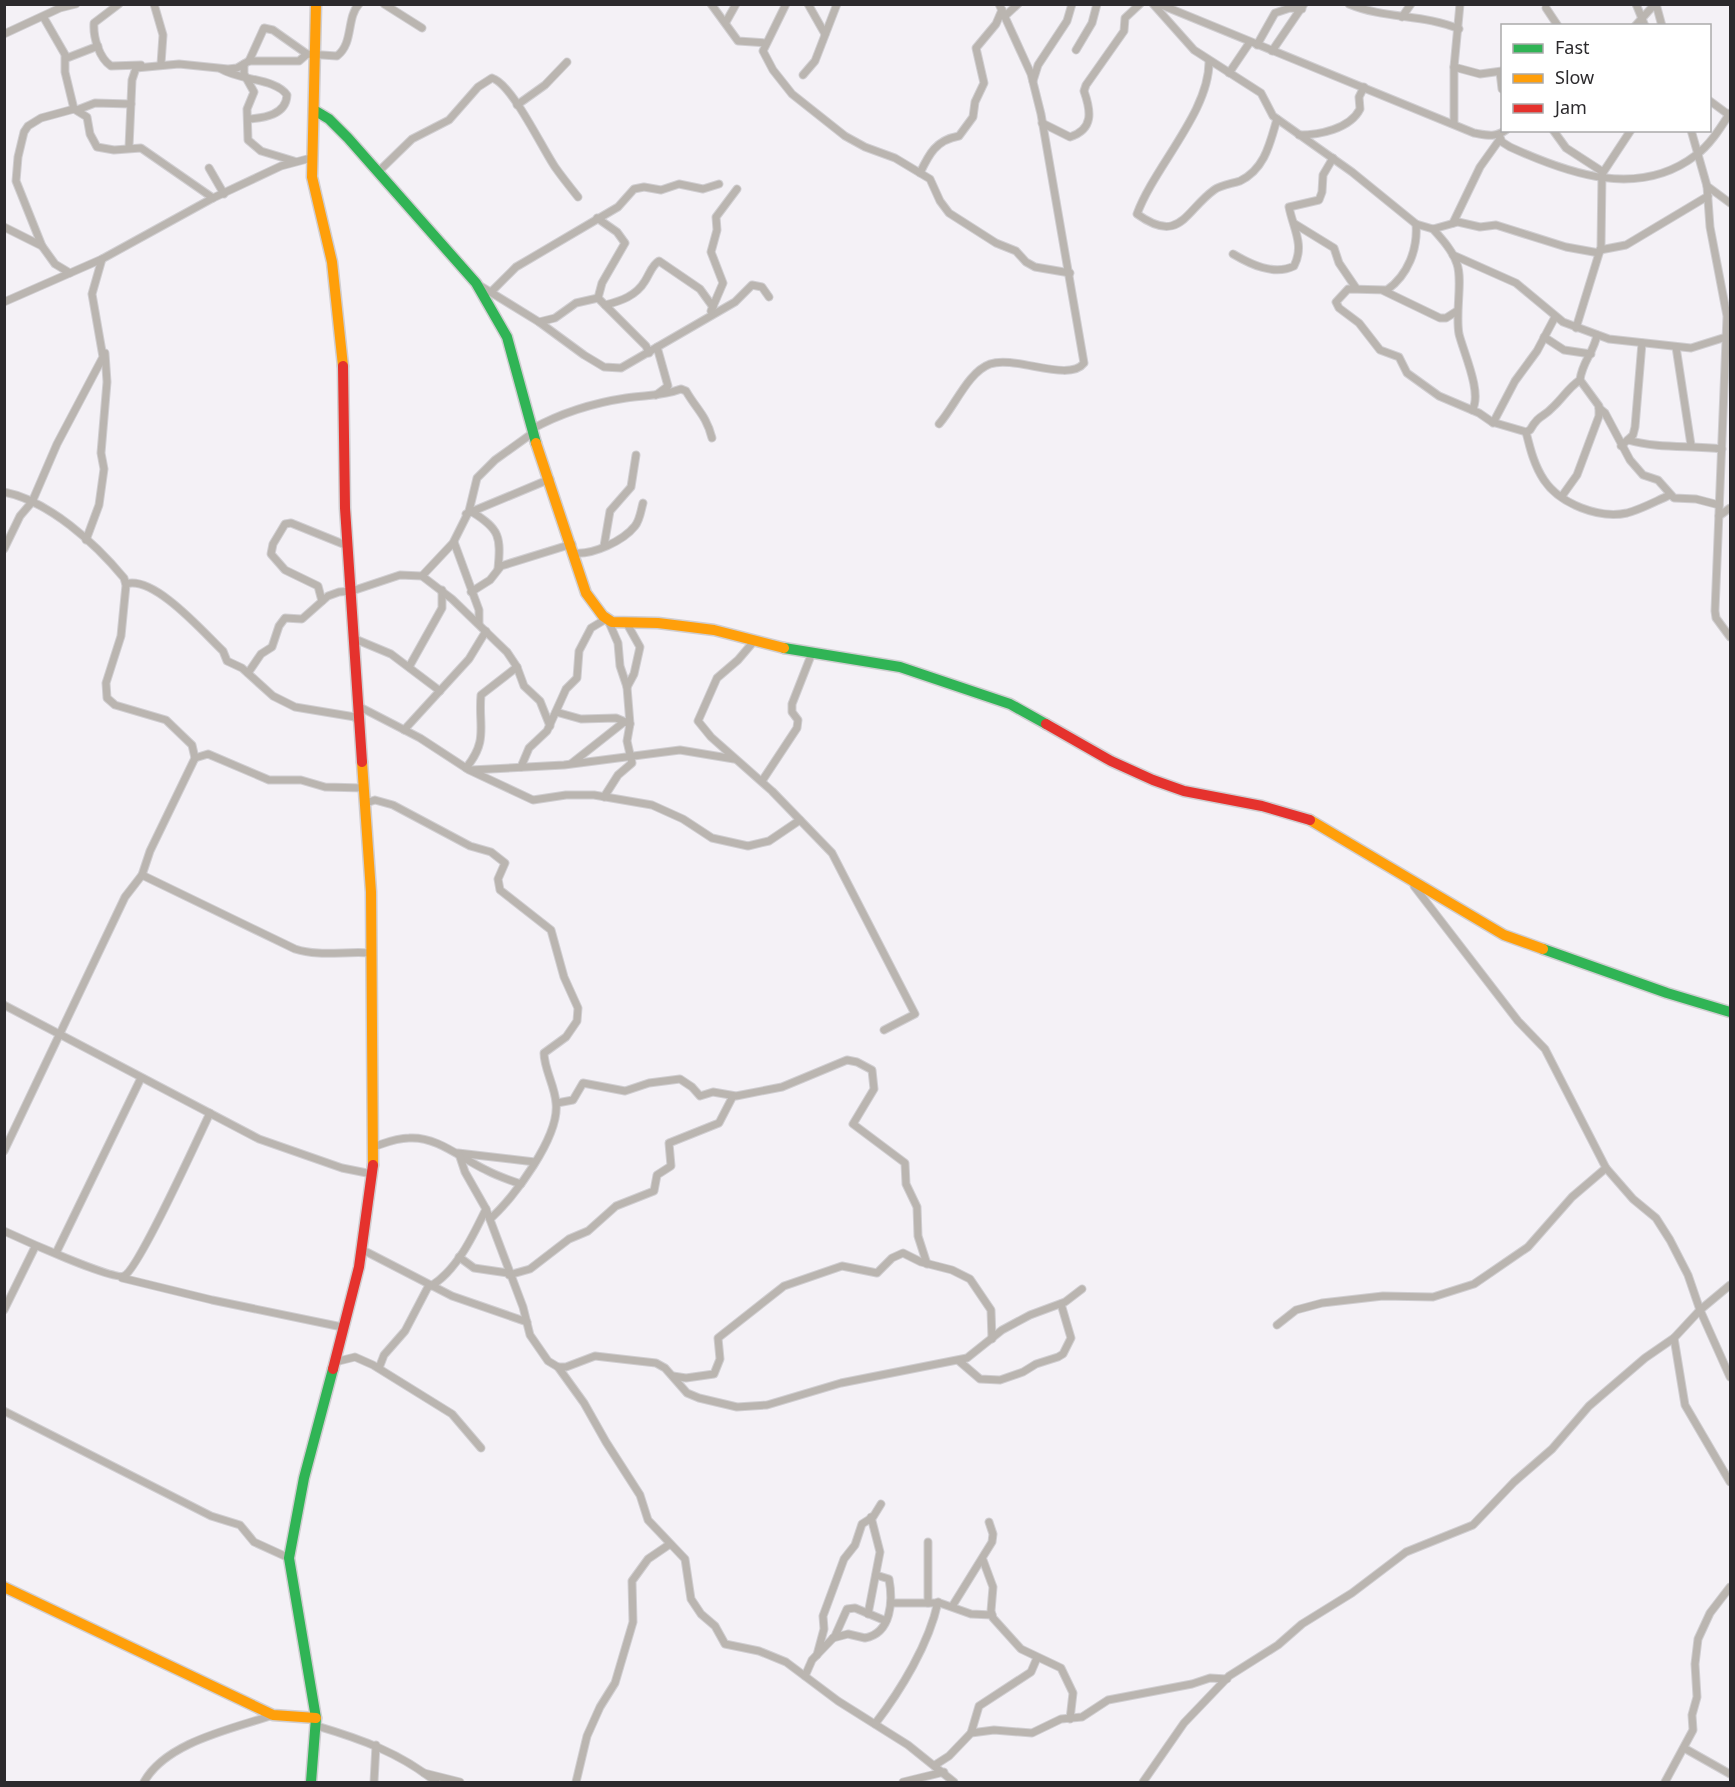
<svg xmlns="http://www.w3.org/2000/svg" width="1735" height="1787" viewBox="0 0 1735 1787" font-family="'Noto Sans',sans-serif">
<rect width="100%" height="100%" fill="#f4f1f6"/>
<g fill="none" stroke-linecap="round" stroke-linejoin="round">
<g stroke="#d0ced1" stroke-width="9">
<g id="street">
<path d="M119,4L94,23C93,37 99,58 111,66L141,65"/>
<path d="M154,4L163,35L161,64"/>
<path d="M384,4L422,28"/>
<path d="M711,4L738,41L766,43"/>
<path d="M786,4L763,51L773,70L792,94L845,136L865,147L895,158L930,179L940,201L949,213L996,243L1016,251L1026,262L1035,267L1070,273"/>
<path d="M808,4L825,34"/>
<path d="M1153,4L1194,50L1261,93L1273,116L1352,172L1416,224L1433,229L1458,222L1480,227L1496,225L1566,247L1599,253"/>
<path d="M1159,4L1474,133C1486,135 1495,138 1506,130"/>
<path d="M1349,4C1384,19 1424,14 1459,29"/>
<path d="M1636,4L1645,26"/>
<path d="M1656,4L1662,26"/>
<path d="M1546,8L1558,26"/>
<path d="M1005,16L1018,4"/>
<path d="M1402,17L1411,4"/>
<path d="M44,18L67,58L98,46"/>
<path d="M726,22L736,4"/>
<path d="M1635,26L1655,4"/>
<path d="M4,34L60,8L76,4"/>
<path d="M1257,45L1275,13L1290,8L1302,9"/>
<path d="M1076,50L1092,23L1097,4"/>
<path d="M1272,51L1304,4"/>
<path d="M65,57V72L74,109"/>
<path d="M249,61L264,28L273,30L307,54"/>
<path d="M1209,61C1210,111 1154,167 1137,214C1180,245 1185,211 1214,190C1221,185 1231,184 1240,181C1265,169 1270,143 1277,119"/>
<path d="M244,64V74L254,92L247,109L248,140L261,151L294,161"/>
<path d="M1454,67L1480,74L1502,71"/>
<path d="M221,69C241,81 275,78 287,95C286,115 264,118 248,119"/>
<path d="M1500,72L1502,89"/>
<path d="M1229,73L1250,42"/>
<path d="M803,75L815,61L837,4"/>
<path d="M1033,81L1038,65L1067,21L1072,4"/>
<path d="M1710,101L1729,115"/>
<path d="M517,105L545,85L567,62"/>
<path d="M77,110L95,103L131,104"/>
<path d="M1042,123L1070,137C1094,129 1091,111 1084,91L1086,85L1124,31L1125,18L1140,4"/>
<path d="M1454,124V67L1460,4"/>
<path d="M1553,130L1566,148L1603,172"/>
<path d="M1691,130L1707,186L1710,227L1727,316L1715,611L1716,618L1730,637"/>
<path d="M1299,135C1319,135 1350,129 1360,109L1359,97L1364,87"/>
<path d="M1499,135L1502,142L1510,147C1569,174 1639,199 1696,155C1710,145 1721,127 1730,113"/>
<path d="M129,147L132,80L136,68L179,64L228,69L237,68L249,61H299L307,54L337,56C354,43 346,18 359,4"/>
<path d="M209,168L224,194"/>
<path d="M378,172L412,139L449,120L478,87L492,78C512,84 542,148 555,167C562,177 570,187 578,197"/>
<path d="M920,173C929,154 936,140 959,136L973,117L975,102L984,83L976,48L996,24L1002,10"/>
<path d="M1707,186L1730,203"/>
<path d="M597,218L617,232L625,243L602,283L598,298L646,346L649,353"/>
<path d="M1453,223L1480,167L1500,139"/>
<path d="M1295,224L1334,248L1339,263L1356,288"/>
<path d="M1416,224C1418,249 1408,275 1387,290L1348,289L1336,302L1339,308L1359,323L1380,350L1399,357L1407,373L1439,396L1479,413L1492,422L1526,432L1530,430C1539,414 1543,418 1553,407C1563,398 1568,388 1580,380"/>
<path d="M4,227L42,246"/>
<path d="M1433,229C1442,239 1453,251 1457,264C1463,280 1455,313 1459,334C1463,351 1483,394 1472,410"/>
<path d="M1600,250L1626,245L1708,196"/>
<path d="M1233,254C1250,264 1274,276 1294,266C1305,245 1293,228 1289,207L1319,200L1322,192L1323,175L1333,158"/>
<path d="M1453,255L1516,283L1563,322L1609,339L1691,348L1726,337"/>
<path d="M70,273L55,264L42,246L16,181L18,157L24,132L28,126L41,118L74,109L87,117L90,134L97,147L114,150L141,148L213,198"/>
<path d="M479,285L539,322L584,355L604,367L621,368L735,302L752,285L762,287L769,297"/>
<path d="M1384,291L1440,318H1446L1457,311"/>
<path d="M491,292L516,267L618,207L634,189L644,187L661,190L679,184L703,189L719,184"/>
<path d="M4,302L102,259L213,198L281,166L311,158"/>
<path d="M605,305C621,301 636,296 645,281C650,273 652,265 659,261L700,289L713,307"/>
<path d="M711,311L723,283L711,252L717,230L716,217L737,189"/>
<path d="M539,322L555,318L576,303L598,298"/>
<path d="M1576,328L1601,247L1602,174L1631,130"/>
<path d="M1544,337L1564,350L1591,354"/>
<path d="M1676,347L1691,445"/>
<path d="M656,395L668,386L657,347"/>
<path d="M1599,408L1605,413L1630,460L1643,475L1658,480L1674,498L1696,499L1719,505"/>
<path d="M1493,423L1515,381L1537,351L1555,317"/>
<path d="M939,424C955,406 968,372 990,364C1015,355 1069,383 1084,363L1041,114L1031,74L999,4"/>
<path d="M532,429C561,413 593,403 626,398C645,395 663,396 681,389L686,391C697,410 706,415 712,438"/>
<path d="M1526,432C1530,448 1534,465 1544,480C1560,504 1599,519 1627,513C1642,509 1656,501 1670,495"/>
<path d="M1628,440C1659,449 1690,445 1722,449"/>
<path d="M1621,446L1633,435L1635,427L1642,343"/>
<path d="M4,492C49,501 95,543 124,578L126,585L121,636L106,683L107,698L115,705L166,720L192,745L195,758L150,851L142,875L125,897L4,1151"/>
<path d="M1562,496L1577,475L1599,416V406L1580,380C1582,362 1594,352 1597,335"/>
<path d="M472,512C500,529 501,537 498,569"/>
<path d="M466,514L550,479"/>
<path d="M1719,516L1730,508"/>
<path d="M86,540L99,505L104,469L101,453L107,382L105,353"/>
<path d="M454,542L479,610V624"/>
<path d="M604,546L610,511L631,487L636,455"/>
<path d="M4,549L20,516L32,502L57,444L103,357L92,294L102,259"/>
<path d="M574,553C593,555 623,541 635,526C640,520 641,510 643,503"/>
<path d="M422,576L453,543L469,511L477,478L495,460L534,432"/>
<path d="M126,584C154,575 204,633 223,651L227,661L242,668L273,696L295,707L355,717L358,722"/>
<path d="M471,592L490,580L501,566L572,544"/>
<path d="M322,601L318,586L285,570L271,554L273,544L285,524L291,523L348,546"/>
<path d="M626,622L640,647L634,674L627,687"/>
<path d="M355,639L391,654L440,691"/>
<path d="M755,640L738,660L717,678L698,721L711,737L772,791L832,853L915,1014L884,1030"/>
<path d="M409,667L442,608V590"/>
<path d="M248,673L261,654L272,647L279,626L285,618L302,619L328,596L339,592L352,591L400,575L422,576L452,599L507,652L517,667L524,686L540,701L550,726"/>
<path d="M358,706L420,738L469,770L533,800L566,795H594L652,805L683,819L712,838L748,846L769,841L800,820"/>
<path d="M556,712L581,719L616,718L630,724"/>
<path d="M404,730L469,659L486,631"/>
<path d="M195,758L208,754L269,780H301L325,787L364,788"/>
<path d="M572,763L624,722"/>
<path d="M521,767L529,748L547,731L566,689L577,678L579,651L591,628L606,619"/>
<path d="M466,768C489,740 478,726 481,695L517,667"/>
<path d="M471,770L564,765L680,750L734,759"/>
<path d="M762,781L797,728L798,720L792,712V704L812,653"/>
<path d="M604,797L618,775L632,763L627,741L630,724L627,687L620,666L618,643L608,620"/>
<path d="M366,803L375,800L393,805L470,846L491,852L505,863L498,879L500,890L551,930L564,977L578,1008L577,1021L566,1037L544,1053C544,1069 555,1086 556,1103C560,1136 514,1198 490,1219"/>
<path d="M142,875L295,949C319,957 345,951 371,953"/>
<path d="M4,1005L259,1139L342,1168L372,1174"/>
<path d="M557,1103L573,1100L583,1083L625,1091L649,1083L680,1079L692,1087L700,1096L713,1092L736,1096L782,1087L847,1060L857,1062L872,1070L874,1089L853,1124L905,1163L906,1184L917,1207L918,1236L927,1264"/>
<path d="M373,1147C385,1143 396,1138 409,1138C437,1136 462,1159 486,1170C497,1176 509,1180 521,1184"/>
<path d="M458,1153L535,1162"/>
<path d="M459,1154L465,1172L486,1209L523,1307L530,1335L548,1361L558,1367H566L595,1356L656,1363L665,1368L687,1393L699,1398L737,1407L767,1405L841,1383L967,1358L1002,1330L1030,1315L1065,1302L1082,1289"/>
<path d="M1606,1168L1633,1199L1656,1218L1670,1240L1688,1275L1700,1310L1730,1377"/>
<path d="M4,1231C19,1238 114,1281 124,1276C138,1270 199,1136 210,1113"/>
<path d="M361,1249L452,1296L527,1322"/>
<path d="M56,1253L141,1078"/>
<path d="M459,1257L474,1268L508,1273"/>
<path d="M509,1275L530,1269L569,1239L588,1231L616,1206L654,1191L657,1175L671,1166L669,1143L719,1123L733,1096"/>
<path d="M122,1278L212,1300L342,1327"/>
<path d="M431,1286C457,1270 473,1236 486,1209"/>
<path d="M4,1310L35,1247"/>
<path d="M1277,1325L1296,1310L1322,1303L1383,1296L1433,1297L1474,1284L1528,1247L1572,1197L1606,1168L1545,1049L1518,1021L1414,886"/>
<path d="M1674,1338L1685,1405L1730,1482"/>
<path d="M959,1361L980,1379L1000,1380L1023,1372L1036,1364L1058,1357L1063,1354L1071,1338L1061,1304"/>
<path d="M335,1362L355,1357L373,1365L452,1414L481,1448"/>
<path d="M558,1367L584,1403L606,1442L640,1495L648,1520L685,1559L691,1599L701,1614L715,1626L725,1644L759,1651L786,1662L838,1701L908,1745L954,1782"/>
<path d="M379,1368L384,1355L405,1331L429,1285"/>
<path d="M673,1376L686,1378L714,1374L720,1359L718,1338L784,1286L842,1266L877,1273L892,1258L903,1253L921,1262L952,1270L970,1279L991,1310L992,1339"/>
<path d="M4,1411L211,1516L240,1525L254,1542L289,1558"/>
<path d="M928,1542V1603"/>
<path d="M983,1560L993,1587L991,1611L993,1618L1021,1649L1061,1668L1073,1693L1070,1719"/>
<path d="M892,1603H940L971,1614L992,1615"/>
<path d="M953,1605L992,1542L993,1534L989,1522"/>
<path d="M868,1614L880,1552L871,1517"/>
<path d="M833,1638L848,1634L865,1638C892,1633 893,1600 889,1579L876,1575"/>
<path d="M817,1655L824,1629L823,1616L844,1559L855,1545L862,1524L873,1517L881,1504"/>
<path d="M805,1676L812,1660L835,1636L847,1609L855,1608L886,1621"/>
<path d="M875,1724C901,1690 929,1644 938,1602"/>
<path d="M317,1726C361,1739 400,1753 436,1782"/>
<path d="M971,1733L979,1706L1031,1672L1037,1658"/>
<path d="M1684,1748L1730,1774"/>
<path d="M935,1765L949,1756L971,1733L994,1730L1032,1733L1061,1719L1082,1717L1108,1700L1192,1684L1210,1678L1227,1679"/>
<path d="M424,1773L460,1782"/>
<path d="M144,1782C166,1742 232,1729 273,1715"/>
<path d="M374,1782L376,1745"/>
<path d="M576,1782L587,1736L600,1707L615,1683L633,1622L632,1581L648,1559L670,1544"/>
<path d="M903,1782L944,1772"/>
<path d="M1143,1782L1184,1723L1229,1676L1278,1645L1302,1624L1352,1593L1406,1552L1473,1525L1514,1482L1552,1449L1589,1406L1645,1358L1674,1338L1700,1310L1730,1285"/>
<path d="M1665,1782L1693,1730L1692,1715L1697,1697L1695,1664L1698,1639L1710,1613L1730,1587"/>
</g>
</g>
<g stroke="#d0ced1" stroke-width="13">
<g id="fast">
<path d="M314,110L329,119L348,138L476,283L507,337L536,443"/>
<path d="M784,648L900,667L1010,704L1046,724"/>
<path d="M1543,949L1667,993L1730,1012"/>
<path d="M311,1782L316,1718L289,1558L304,1478L333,1369"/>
</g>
</g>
<g stroke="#d0ced1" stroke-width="13">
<g id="slow">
<path d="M316,4L312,177L332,262L343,366"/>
<path d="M536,443L586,593L603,616L612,622L658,623L714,630L784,648"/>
<path d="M362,762L371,892L373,1165"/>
<path d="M1310,820L1504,935L1543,949"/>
<path d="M4,1587L273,1715L316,1718"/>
</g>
</g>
<g stroke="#d0ced1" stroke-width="13">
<g id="jam">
<path d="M343,366L345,508L362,762"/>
<path d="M1046,724L1111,761L1153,780L1184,791L1262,806L1310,820"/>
<path d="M333,1369L359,1267L373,1165"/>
</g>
</g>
<use href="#street" stroke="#bab5b0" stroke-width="7"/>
<use href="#fast" stroke="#30b455" stroke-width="10"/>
<use href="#slow" stroke="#ff9f0a" stroke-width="10"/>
<use href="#jam" stroke="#e5322d" stroke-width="10"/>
</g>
<rect width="1735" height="1787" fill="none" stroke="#2c2a2d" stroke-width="12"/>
<rect x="1501" y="24" width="210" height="108" fill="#ffffff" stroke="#abaaab" stroke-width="1.5"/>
<rect x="1513" y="44" width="30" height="9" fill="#30b455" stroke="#abaaab" stroke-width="1.5"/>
<text x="1555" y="54" font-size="18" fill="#2c2a2d">Fast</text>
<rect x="1513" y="74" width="30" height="9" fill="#ff9f0a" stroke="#abaaab" stroke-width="1.5"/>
<text x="1555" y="84" font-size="18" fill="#2c2a2d">Slow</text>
<rect x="1513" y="104" width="30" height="9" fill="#e5322d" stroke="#abaaab" stroke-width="1.5"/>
<text x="1555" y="114" font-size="18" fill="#2c2a2d">Jam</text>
</svg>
